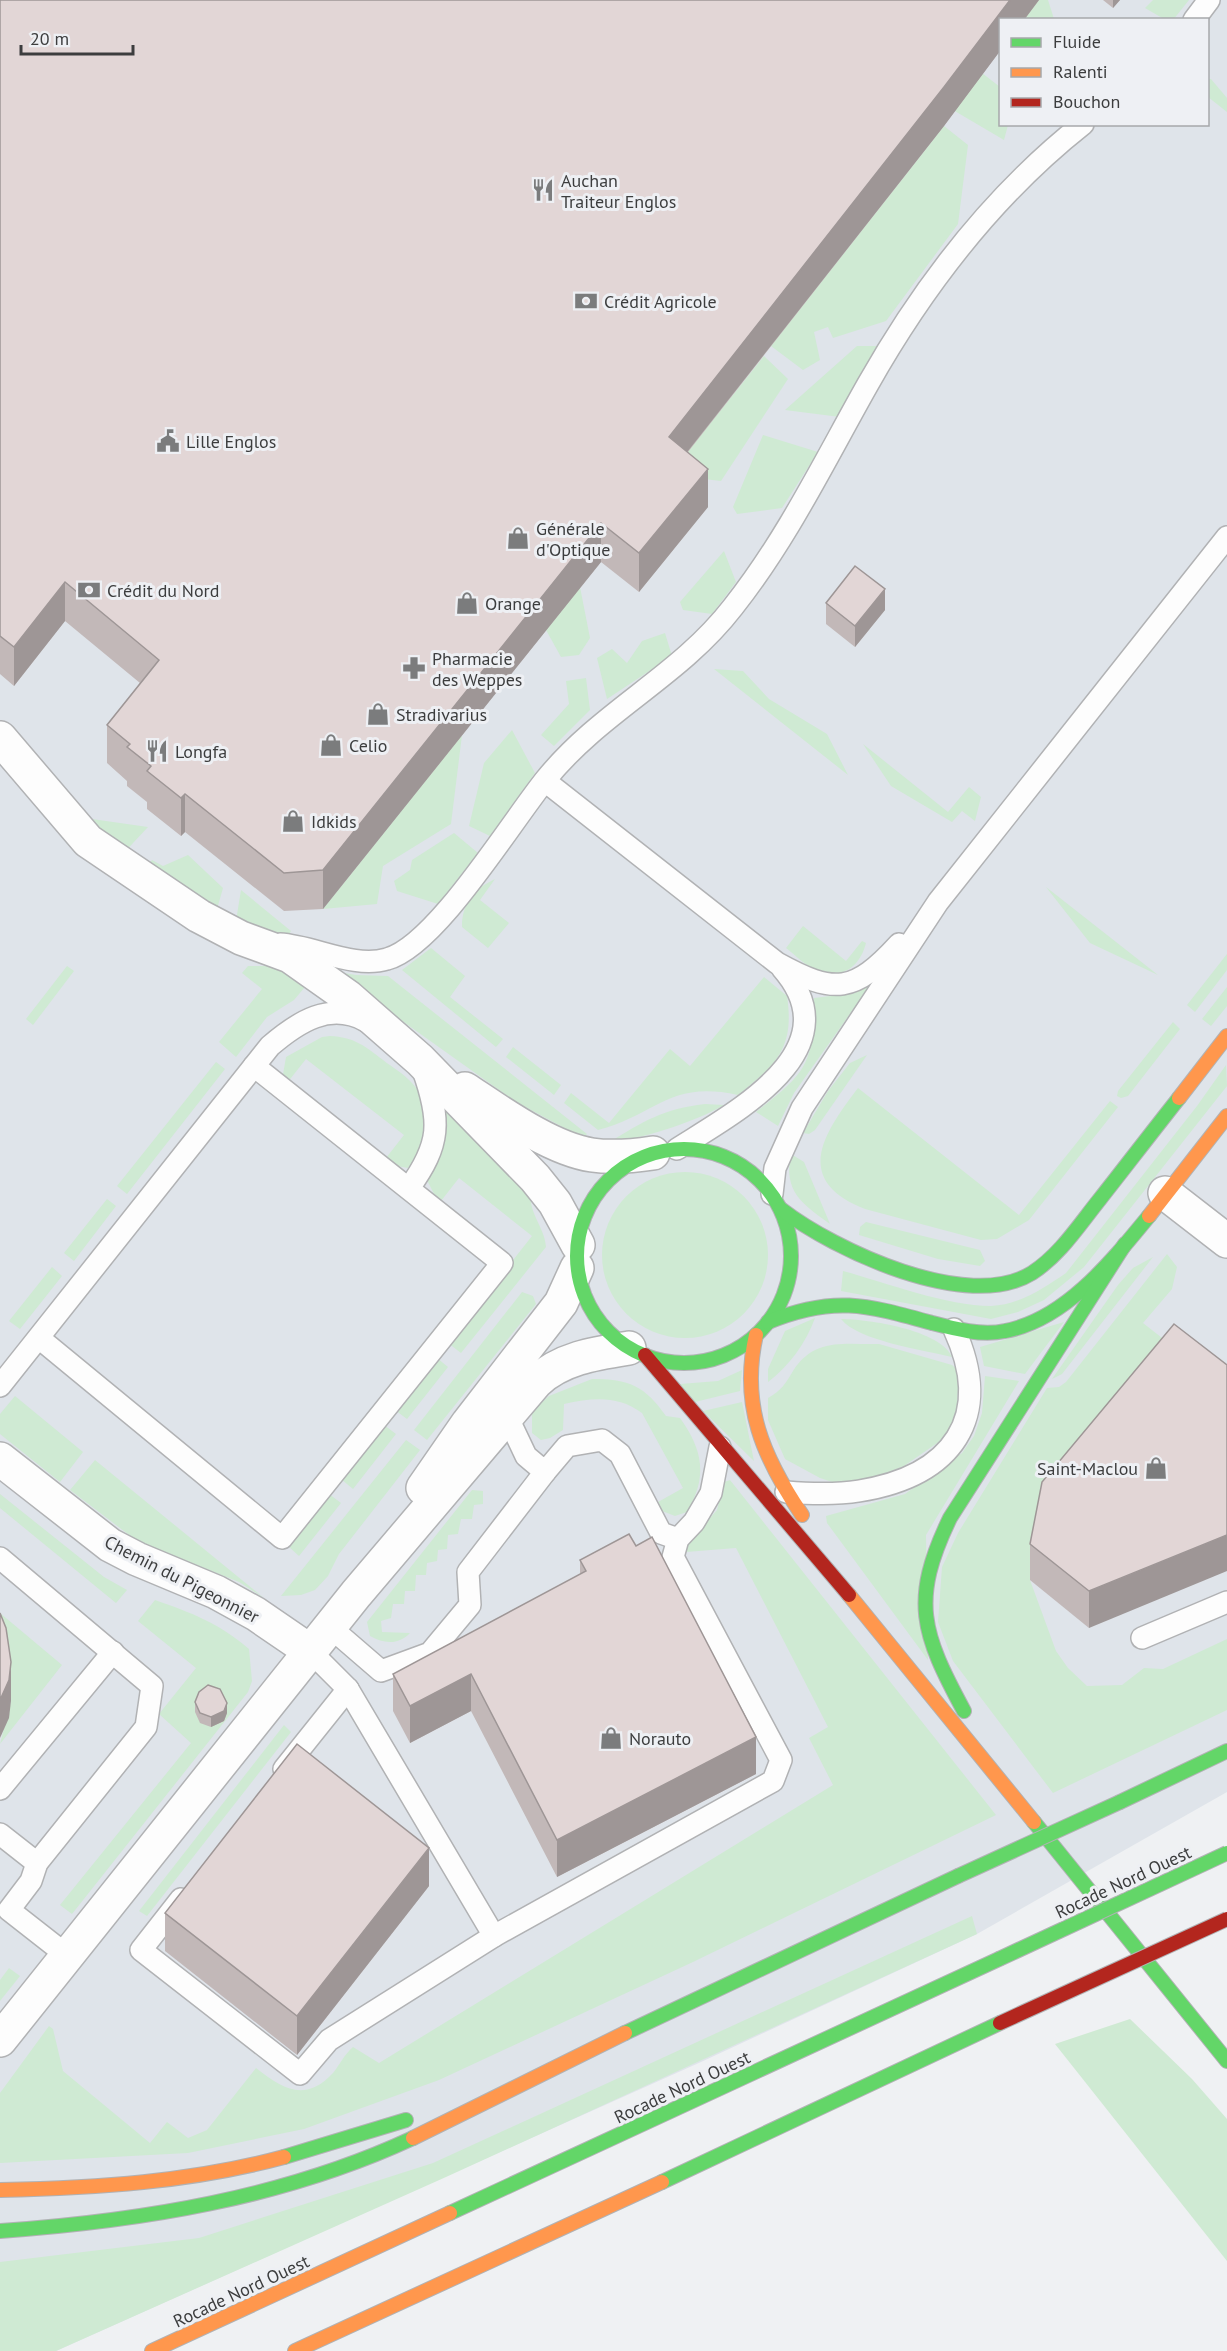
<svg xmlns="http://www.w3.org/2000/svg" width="1227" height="2351" viewBox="0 0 1227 2351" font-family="'PT Sans',sans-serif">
<rect width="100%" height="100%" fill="#eff1f3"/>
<path fill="#dfe4ea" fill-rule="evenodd" d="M0,0H1227V1792L977,1934L701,2062L56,2351H0ZM1000,20H1208V124H1000Z"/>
<g fill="#cfead3">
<path d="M1038,0H1048L1054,19L1023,20Z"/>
<path d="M1153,0H1189L1173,20L1164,19L1145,8Z"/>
<path d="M982,73L1000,87V124L1008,125L1004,140L953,110Z"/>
<path d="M1208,79H1211L1227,98V112L1208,97Z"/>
<path d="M944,126L968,145L958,224L886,321L833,338L828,327L814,332L820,360L803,370L771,346Z"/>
<path d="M857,346H889L840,417L785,410Z"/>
<path d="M764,356L788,379L721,481L669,475Z"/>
<path d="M763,435L818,452L782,508L737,514L733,507Z"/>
<path d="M724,551L736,582L712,614L683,610L680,602Z"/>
<path d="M580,587L590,638L579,655L561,657L546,630Z"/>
<path d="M665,633L672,656L607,699L597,658L612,649L627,663L642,641Z"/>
<path d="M714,669L743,671L769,699L827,734L848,775Z"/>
<path d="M586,678L590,710L554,746L541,735L569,704L566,681Z"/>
<path d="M512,730L535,773L490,836L469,826L484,763Z"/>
<path d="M462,735L451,824L383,866L377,904L323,909Z"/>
<path d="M863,744L948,812L969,787L981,797L975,821L962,811L952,822L891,786Z"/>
<path d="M85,818L148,827L119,858Z"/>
<path d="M454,833L478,853L438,904L397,891L394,881L410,870L412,860Z"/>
<path d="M188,855L223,888L215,916L140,873L152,860L163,866Z"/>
<path d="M495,879L480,900L509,923L488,948L462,927C462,903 474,889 495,879Z"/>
<path d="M1046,887L1158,975L1090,943Z"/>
<path d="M241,890L291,931L285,942L235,927Z"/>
<path d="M803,926L846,961L862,941L866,943C860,967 841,981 816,970C806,966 795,955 786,948Z"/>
<path d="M431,948L465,976L450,997L503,1039L496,1047L402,970Z"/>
<path d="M1227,954V970L1195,1012L1187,1005Z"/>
<path d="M67,966L74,971L33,1025L26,1019Z"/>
<path d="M248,966H280L305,987L294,1000L267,1017L236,1057L219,1042L262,989L242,973Z"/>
<path d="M332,971L356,975L388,976L587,1134L583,1138L516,1102Z"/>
<path d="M764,977L787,996C795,1048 776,1065 738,1095C668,1080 657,1115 598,1130L564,1103L571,1093L609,1123L670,1049L690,1066Z"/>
<path d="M874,980L794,1093L778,1126L756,1112C807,1072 814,1064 814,998L854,993Z"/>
<path d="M1227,987V1006L1211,1026L1202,1019Z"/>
<path d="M1173,1022L1180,1029L1128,1096L1121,1098L1117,1096L1118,1091Z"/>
<path d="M330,1036C354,1037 365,1046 383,1060C392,1067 404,1074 412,1083C433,1105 427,1148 408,1168L397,1166L386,1158L404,1135L306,1059L287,1083L282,1080L286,1057L322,1037Z"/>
<path d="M513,1047L561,1085L554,1095L506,1057Z"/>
<path d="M867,1055L815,1130L809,1134L803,1133L828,1091L850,1063Z"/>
<path d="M216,1062L225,1069L127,1194L117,1186Z"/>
<path d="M1226,1065L1227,1086L1084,1267L1044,1300L1018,1312L991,1319L841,1291L843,1271C887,1283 947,1306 991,1306C1019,1305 1044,1288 1066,1273L1197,1106Z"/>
<path d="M858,1088L1019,1215L1110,1101L1118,1107L1029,1220L997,1239L981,1240L865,1209C792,1180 823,1134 858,1088Z"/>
<path d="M705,1104L724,1105C698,1121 638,1140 608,1143C644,1121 663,1109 705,1104Z"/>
<path d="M446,1110L531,1194C528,1212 545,1228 546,1247L461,1353L448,1343L532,1236L459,1178L441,1201L435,1196L427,1180L438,1161L445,1141Z"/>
<path d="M791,1154L804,1162L830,1224C802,1204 783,1191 791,1154Z"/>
<circle cx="685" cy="1255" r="83"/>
<path d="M107,1199L116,1206L74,1261L64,1253Z"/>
<path d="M866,1222L980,1250L985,1261L980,1266L938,1259L859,1235L860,1227Z"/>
<path d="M1167,1254L1177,1267L1172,1289L1143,1323L1180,1352L1041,1520L1030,1580L1056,1651L1068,1668L1087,1686L1122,1685L1144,1668L1163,1669L1227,1639V1710L1053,1793L953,1661L938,1622L942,1567L958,1533L1047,1388L1059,1387L1066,1382Z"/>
<path d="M1153,1257L1062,1374L1052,1379L1118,1285L1133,1268Z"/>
<path d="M52,1267L62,1276L20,1329L9,1321Z"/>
<path d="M522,1292L533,1296L536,1304L427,1440L414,1430Z"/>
<path d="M815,1318C806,1343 789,1366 768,1382V1369L785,1331Z"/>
<path d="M841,1319C868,1319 941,1330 952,1357C924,1350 858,1341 841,1319Z"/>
<path d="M1064,1322L1025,1374L984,1366L980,1347Z"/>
<path d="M879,1344L952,1365L959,1371L957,1406L953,1421L943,1439L904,1466L876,1477L838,1484L820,1478L785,1459L768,1420V1398C781,1391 786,1383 793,1371C815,1337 844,1345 879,1344Z"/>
<path d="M437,1358L448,1367L407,1419L395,1410Z"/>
<path d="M742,1370L740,1391L695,1402L680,1384L718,1381Z"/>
<path d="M985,1376L1019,1381L926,1535L928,1660L827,1523L826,1516L905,1494L962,1453L974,1436L982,1413Z"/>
<path d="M592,1379C629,1379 645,1386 666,1416L680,1418C703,1450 708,1477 687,1512L675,1516L662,1511L658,1502L683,1488L642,1413C617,1395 593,1398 564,1404L563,1430L550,1438L541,1440L532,1433V1411L549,1396Z"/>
<path d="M15,1396L83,1452L60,1482L0,1434V1414Z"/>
<path d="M742,1402L754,1461L703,1411Z"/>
<path d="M384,1425L396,1434L353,1489L341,1479Z"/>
<path d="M406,1440L420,1450L339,1554L328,1576L315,1590L301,1595L281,1596Z"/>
<path d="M95,1460L264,1598L239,1582L137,1541L70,1490Z"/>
<path d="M730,1480L996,1815L693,1962L439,2080L304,2129L188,2153L0,2163V2093L49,2026L53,2029L63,2071L150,2143L167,2122L188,2138L207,2130L256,2068C283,2089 305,2103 333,2073C340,2064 344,2055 353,2047L379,2063L833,1785L809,1738L828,1727L736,1548L686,1552L688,1543L717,1510L724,1482Z"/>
<path d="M472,1490L483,1491V1504L474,1505L472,1519H461L458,1534L448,1535L447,1549L438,1550L437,1561L427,1563L426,1575H416L415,1591H405L404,1604H393L391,1618L381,1621L382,1632L410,1633C399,1645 384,1644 370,1636L367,1622Z"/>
<path d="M0,1494L104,1577L127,1590L116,1603L0,1508Z"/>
<path d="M329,1494L341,1503L299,1556L288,1546Z"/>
<path d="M155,1600C192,1613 219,1623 249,1649L252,1681L248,1692L72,1914L60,1905L191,1743L159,1714L196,1668L138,1621Z"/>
<path d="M0,1613L62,1665L0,1744L11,1701Z"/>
<path d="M284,1725L291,1732L147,1916L139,1911Z"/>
<path d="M972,1916L977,1934L446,2177L56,2351H0V2262L199,2238L433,2163Z"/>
<path d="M9,1968L20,1976L0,2001V1980Z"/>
<path d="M1130,2019L1192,2079L1227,2119V2261L1055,2044Z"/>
</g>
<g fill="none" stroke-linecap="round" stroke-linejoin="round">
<g stroke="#b1b2b4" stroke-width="24">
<g id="lane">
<path d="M1194,20L1209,0"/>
<path d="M545,781L777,963C835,995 854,993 899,944"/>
<path d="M280,944C314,946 354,969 387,959C436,946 511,822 546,779C602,710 679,677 733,607C787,539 825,460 868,384C924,285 993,195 1083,124"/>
<path d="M677,1149C735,1112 854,1050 782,968"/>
<path d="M409,1188C441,1144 441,1121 423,1070"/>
<path d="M772,1194L775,1168L802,1108L938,902L1227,537"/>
<path d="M39,1338L282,1538L502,1263L254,1066"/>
<path d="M0,1386L270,1046C298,1022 330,1001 366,1021"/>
<path d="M507,1416L526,1456L545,1472L567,1446L602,1440L620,1454L661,1533L678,1539"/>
<path d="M786,1492C811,1494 835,1495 859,1491C952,1476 995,1418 954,1329"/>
<path d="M0,1558L152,1686L146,1727L37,1863L31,1881L9,1910L69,1957"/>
<path d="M330,1627L381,1671L430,1653L470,1605L468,1572L545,1472"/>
<path d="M1142,1638L1227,1602"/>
<path d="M284,1769L348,1689L310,1651"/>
<path d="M0,1789L113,1652"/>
<path d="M0,1834L37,1863"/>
<path d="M181,1899L141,1950L300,2074L329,2040L494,1936L348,1689"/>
<path d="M494,1936L773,1781L781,1760L673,1557L678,1539L694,1522L711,1493L720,1447"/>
</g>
</g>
<g stroke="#b1b2b4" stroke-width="36">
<g id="street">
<path d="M0,738L88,841L199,916L241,938L290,956L348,997L420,1060L535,1178L555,1203L578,1245"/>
<path d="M465,1089C500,1112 551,1149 592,1155C613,1158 633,1156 653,1153"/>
<path d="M1165,1193L1227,1241"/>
<path d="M0,1459L110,1545L137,1559L216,1592L256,1614L310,1651"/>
<path d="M423,1488L468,1423L561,1303L577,1268"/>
<path d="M0,2040L356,1594L536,1382C561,1358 597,1353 629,1348"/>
</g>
</g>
<g stroke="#b1b2b4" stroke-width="16">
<g id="fast">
<circle cx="684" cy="1256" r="107"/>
<path d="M781,1209C834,1250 968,1313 1032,1273C1060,1255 1079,1225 1100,1199C1126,1166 1152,1132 1179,1098"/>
<path d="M768,1322C834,1295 867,1305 932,1323C955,1329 981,1336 1005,1331C1065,1320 1112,1261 1149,1216"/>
<path d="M964,1711C922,1633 910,1601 950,1518L1125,1244"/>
<path d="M1120,1802L1227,1751"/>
<path d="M1034,1822L1227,2061"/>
<path d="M625,2033L958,1876"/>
<path d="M284,2157L406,2120"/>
<path d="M662,2182L1000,2023"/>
<path d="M450,2213L999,1959"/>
<path d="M0,2231C141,2221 284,2198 413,2138"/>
</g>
</g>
<g stroke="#b1b2b4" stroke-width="16">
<g id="slow">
<path d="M1179,1098L1227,1036"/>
<path d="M1149,1216L1227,1116"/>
<path d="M756,1335C740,1405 763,1457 802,1515"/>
<path d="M849,1595L1034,1822"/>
<path d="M413,2138L625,2033"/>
<path d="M0,2190C96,2188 191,2182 284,2157"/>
<path d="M152,2351L450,2213"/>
<path d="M295,2351L662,2182"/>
</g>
</g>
<g stroke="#b1b2b4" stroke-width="16">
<path id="jam" d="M645,1355L849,1595"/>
</g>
<use href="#lane" stroke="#fdfdfd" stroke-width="21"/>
<use href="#street" stroke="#fdfdfd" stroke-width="33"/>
<use href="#fast" stroke="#63d668" stroke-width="14"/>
<use href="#slow" stroke="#ff974d" stroke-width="14"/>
<use href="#jam" stroke="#b3261e" stroke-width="14"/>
<g stroke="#b1b2b4" stroke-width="16" stroke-linecap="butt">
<g id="fast-bridge">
<path d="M958,1876L1120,1802"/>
<path d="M999,1959L1227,1853"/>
</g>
</g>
<g stroke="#b1b2b4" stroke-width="16" stroke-linecap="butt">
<path id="jam-bridge" d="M1000,2023L1227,1919"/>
</g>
<use href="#fast-bridge" stroke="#63d668" stroke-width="14"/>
<use href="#jam-bridge" stroke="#b3261e" stroke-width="14"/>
</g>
<g fill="#c2b8b8">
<path d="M0,0H1039L1024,20H1000V51L944,126L688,452L708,507L639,592L601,562L323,909L284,911L185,832L181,836L147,809V802L127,786V781L107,763V725L140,683L65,621L14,686L0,674Z"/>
<path d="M1103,0H1120L1113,8Z"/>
<path d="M826,603L885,610L855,647L826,624Z"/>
<path d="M1227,1365L1089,1628L1030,1580V1544Z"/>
<path d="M580,1560L756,1774L557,1877L471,1711L410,1743L393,1711V1674L580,1575Z"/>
<path d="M195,1702L227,1713L224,1721L211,1727L200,1723L195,1712Z"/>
<path d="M429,1886L297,2055L165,1951V1913Z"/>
</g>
<g fill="#9e9696">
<path d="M1010,0H1039L1024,20H1000V51L944,126L669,475V437Z"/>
<path d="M1113,0H1120L1113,8Z"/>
<path d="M708,469V507L639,592V553Z"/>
<path d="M601,523V562L323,909V870Z"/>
<path d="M65,582V621L14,686V647Z"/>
<path d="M885,589V610L855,647V626Z"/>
<path d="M185,794V832L181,836V798Z"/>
<path d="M1227,1535V1571L1089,1628V1591Z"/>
<path d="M11,1662V1701L9,1718L0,1738V1700Z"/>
<path d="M471,1674V1711L410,1743V1706Z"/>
<path d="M227,1703V1713L224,1721L211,1727V1717Z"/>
<path d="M756,1737V1774L557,1877V1840Z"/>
<path d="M429,1848V1886L297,2055V2016Z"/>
</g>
<g fill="#e2d6d6" stroke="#9e9696" stroke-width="1.5">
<path d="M0,0H1010L944,87L669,437L708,469L639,553L601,523L323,870L284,873L185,794L181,798L147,771L151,766L127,747L130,744L107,725L159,660L65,582L14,647L0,636Z"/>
<path d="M855,566L885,589L855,626L826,603Z"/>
<path d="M1174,1324L1227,1365V1535L1089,1591L1030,1544L1042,1482Z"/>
<path d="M629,1534L636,1546L652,1537L756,1737L557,1840L471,1674L410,1706L393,1674L586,1571L580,1560Z"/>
<path d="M0,1613L6,1628L11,1662L9,1680L0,1700Z"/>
<path d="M208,1685L220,1689L227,1703L224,1711L211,1717L200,1713L195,1702L199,1692Z"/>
<path d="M297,1744L429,1848L297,2016L165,1913Z"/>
</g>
<defs>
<g id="restaurant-bare" transform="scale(1.8)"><path d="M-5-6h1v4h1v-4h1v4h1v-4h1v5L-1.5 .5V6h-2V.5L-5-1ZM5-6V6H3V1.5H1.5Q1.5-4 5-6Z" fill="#7b7c7d" stroke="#eef0f4" stroke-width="2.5" paint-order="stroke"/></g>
<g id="bank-bare" transform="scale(1.8)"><path d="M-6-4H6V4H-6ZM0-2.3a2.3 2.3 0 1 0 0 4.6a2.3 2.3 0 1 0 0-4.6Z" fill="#7b7c7d" stroke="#eef0f4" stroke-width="2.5" paint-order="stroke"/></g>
<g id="civic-bare" transform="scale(1.8)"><path d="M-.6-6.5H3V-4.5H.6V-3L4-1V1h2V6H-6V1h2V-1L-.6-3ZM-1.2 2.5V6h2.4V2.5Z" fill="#7b7c7d" stroke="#eef0f4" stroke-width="2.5" paint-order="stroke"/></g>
<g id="shop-bare" transform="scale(1.8)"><path d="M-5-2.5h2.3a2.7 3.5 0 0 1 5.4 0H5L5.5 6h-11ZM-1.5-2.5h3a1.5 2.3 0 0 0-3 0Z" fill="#7b7c7d" stroke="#eef0f4" stroke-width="2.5" paint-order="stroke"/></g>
<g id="pharmacy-bare" transform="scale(1.8)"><path d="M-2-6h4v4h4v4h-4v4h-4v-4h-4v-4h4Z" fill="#7b7c7d" stroke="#eef0f4" stroke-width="2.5" paint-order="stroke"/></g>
</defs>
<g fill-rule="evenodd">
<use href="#restaurant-bare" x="543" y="190"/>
<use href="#bank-bare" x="586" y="301"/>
<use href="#civic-bare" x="168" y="441"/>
<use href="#shop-bare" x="518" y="538"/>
<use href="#bank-bare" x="89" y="590"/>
<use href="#shop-bare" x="467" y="603"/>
<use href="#pharmacy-bare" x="414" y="668"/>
<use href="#shop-bare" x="378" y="714"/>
<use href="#shop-bare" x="331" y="745"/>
<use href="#restaurant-bare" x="157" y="751"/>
<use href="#shop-bare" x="293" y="821"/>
<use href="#shop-bare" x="1156" y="1468"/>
<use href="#shop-bare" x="611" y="1738"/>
</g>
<g text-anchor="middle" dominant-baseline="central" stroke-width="6" stroke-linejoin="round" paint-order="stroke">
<g font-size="18" fill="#3c3d3e" stroke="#eef0f4" text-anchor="start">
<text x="561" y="180">Auchan<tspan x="561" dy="21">Traiteur Englos</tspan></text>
<text x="604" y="301">Crédit Agricole</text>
<text x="186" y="441">Lille Englos</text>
<text x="536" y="528">Générale<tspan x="536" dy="21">d'Optique</tspan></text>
<text x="107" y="590">Crédit du Nord</text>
<text x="485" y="603">Orange</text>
<text x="432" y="658">Pharmacie<tspan x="432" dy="21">des Weppes</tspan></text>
<text x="396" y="714">Stradivarius</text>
<text x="349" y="745">Celio</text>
<text x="175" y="751">Longfa</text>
<text x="311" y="821">Idkids</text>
<text x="1138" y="1468" text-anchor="end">Saint-Maclou</text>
<text x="629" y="1738">Norauto</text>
</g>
<g font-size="18" fill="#3c3d3e" stroke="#eef0f4">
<text transform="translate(182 1579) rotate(27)">Chemin du Pigeonnier</text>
<text transform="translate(1123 1882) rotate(-25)">Rocade Nord Ouest</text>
<text transform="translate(682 2087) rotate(-25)">Rocade Nord Ouest</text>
<text transform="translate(241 2291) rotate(-25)">Rocade Nord Ouest</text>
</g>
</g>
<rect x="999" y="18" width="210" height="108" fill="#eef0f4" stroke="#a7a8ab" stroke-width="1.5"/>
<rect x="1011" y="38" width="30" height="9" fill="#63d668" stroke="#a7a8ab" stroke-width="1.5"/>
<text x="1053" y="48" font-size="18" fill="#3c3d3e">Fluide</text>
<rect x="1011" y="68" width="30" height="9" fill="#ff974d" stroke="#a7a8ab" stroke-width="1.5"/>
<text x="1053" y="78" font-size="18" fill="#3c3d3e">Ralenti</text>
<rect x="1011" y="98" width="30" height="9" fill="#b3261e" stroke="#a7a8ab" stroke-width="1.5"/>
<text x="1053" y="108" font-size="18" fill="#3c3d3e">Bouchon</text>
<path d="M21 45v9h112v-9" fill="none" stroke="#3c3d3e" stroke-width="3"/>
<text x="30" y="45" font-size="18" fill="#3c3d3e" stroke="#eef0f4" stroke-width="4.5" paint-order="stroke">20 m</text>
</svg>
